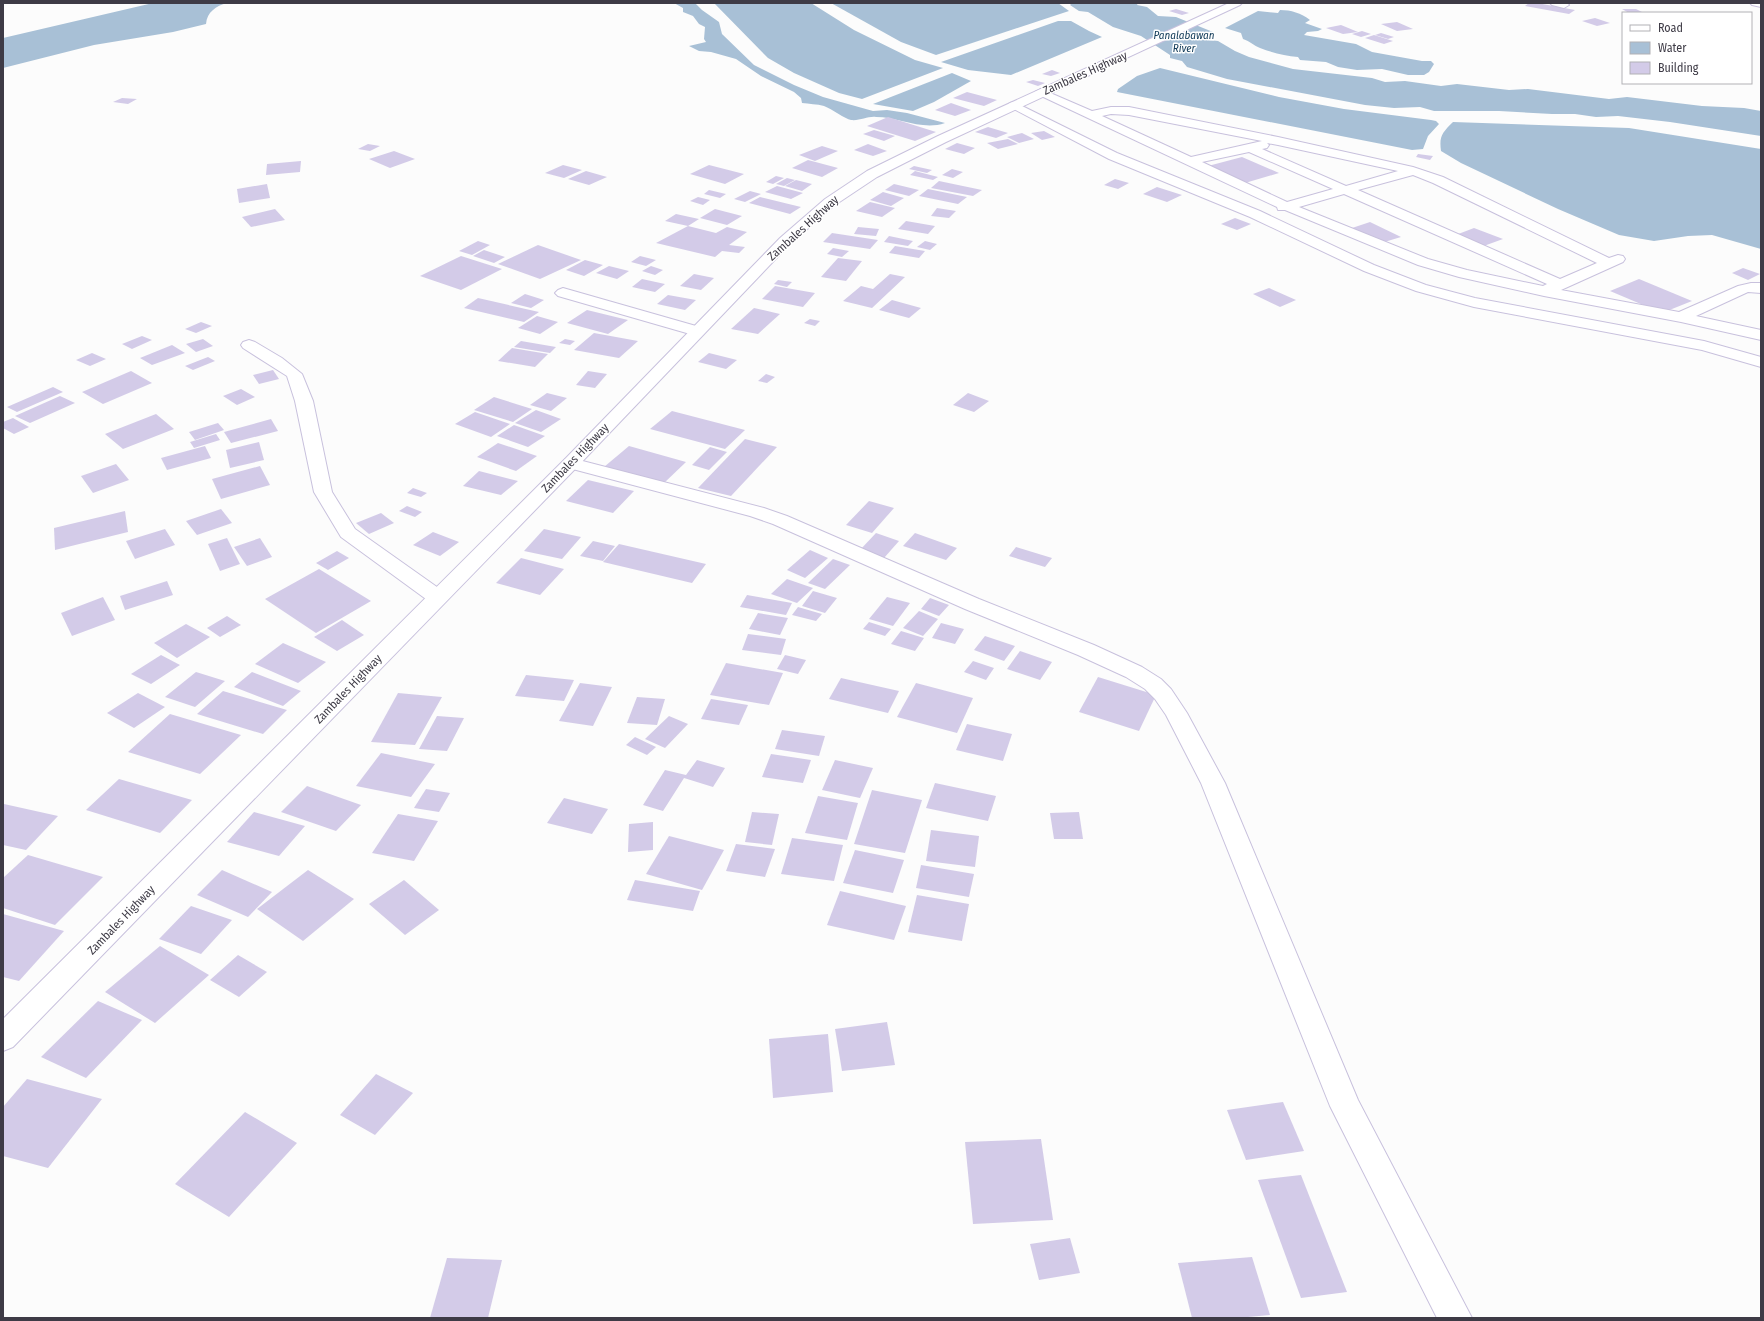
<svg xmlns="http://www.w3.org/2000/svg" width="1764" height="1321" viewBox="0 0 1764 1321" font-family="'Fira Sans Condensed',sans-serif">
<rect width="100%" height="100%" fill="#fcfcfc"/>
<g fill="#a8c0d6">
<path d="M153,3H227C216,6 207,12 206,24L173,32L94,45L3,68V38Z"/>
<path d="M674,3H695L702,10L719,22L722,34L754,65L794,85L823,97L873,111L887,110L907,113L945,123C922,131 899,117 876,117C868,116 860,121 851,120C845,119 832,109 824,106C817,104 809,104 802,103L801,98L794,92L761,76L736,59L711,52L699,51L689,46L706,42L704,39L705,27L699,24L693,16L683,12V8Z"/>
<path d="M714,3H811L854,30L915,60L943,68L862,99L839,93L794,73L768,58Z"/>
<path d="M831,3H1058L1069,11L936,55L901,42Z"/>
<path d="M1072,3H1138L1137,5L1147,7L1158,16L1176,17L1213,32L1209,40L1218,41L1235,51L1249,57L1293,69L1372,78L1385,82L1405,81L1441,86L1457,84L1509,90L1528,89L1609,99L1627,97L1702,106L1744,108L1761,111V136L1670,122L1618,116L1596,117L1575,114H1552L1499,111H1434L1420,107L1394,108L1365,105L1227,79L1187,67L1182,61L1170,58V55L1141,36L1113,27L1088,12L1079,11L1070,5Z"/>
<path d="M1280,10C1291,10 1301,13 1310,20L1305,23L1322,29L1318,31L1307,32L1304,35L1356,44L1372,52L1422,61H1431L1434,64L1429,72L1424,75H1408L1382,69L1357,70L1338,67L1326,62L1300,60L1298,57C1285,56 1273,53 1260,48C1254,46 1250,41 1243,39L1241,33L1225,28L1258,11L1278,13Z"/>
<path d="M1058,21H1071L1089,31L1102,37L1011,75L968,70L941,62Z"/>
<path d="M1160,68L1279,97L1344,109L1431,120L1436,121L1439,124L1428,136L1423,149L1412,150L1117,92L1118,89L1137,76Z"/>
<path d="M952,73L971,81L934,102L913,111L873,104Z"/>
<path d="M1453,122L1629,128L1761,149V249L1712,235L1688,236L1654,241L1619,235L1558,209L1461,163L1441,151C1439,136 1442,133 1453,122Z"/>
</g>
<g fill="#d3cbe8">
<path d="M1529,3H1537L1575,10L1569,14L1525,6Z"/>
<path d="M1176,9L1189,13L1182,15L1169,11Z"/>
<path d="M1622,9H1636L1644,13H1629Z"/>
<path d="M1595,18L1610,23L1597,26L1582,21Z"/>
<path d="M1397,22L1413,29L1397,31L1381,24Z"/>
<path d="M1341,25L1358,32L1343,34L1326,28Z"/>
<path d="M1362,31L1371,34L1361,37L1352,34Z"/>
<path d="M1381,33L1394,37L1388,39L1375,35Z"/>
<path d="M1374,35L1393,41L1384,44L1365,38Z"/>
<path d="M1052,70L1060,73L1051,76L1042,74Z"/>
<path d="M1033,80L1045,83L1038,86L1026,82Z"/>
<path d="M967,92L997,100L984,106L953,98Z"/>
<path d="M122,98L137,99L128,104L113,102Z"/>
<path d="M951,103L971,110L955,116L935,110Z"/>
<path d="M888,117L936,132L915,141L867,126Z"/>
<path d="M988,127L1008,133L996,138L975,132Z"/>
<path d="M874,130L895,136L884,141L863,134Z"/>
<path d="M1044,131L1055,137L1042,140L1031,133Z"/>
<path d="M1022,133L1034,139L1019,143L1007,137Z"/>
<path d="M1008,139L1018,144L998,149L987,143Z"/>
<path d="M957,143L975,148L964,154L945,149Z"/>
<path d="M368,144L380,146L370,151L358,149Z"/>
<path d="M868,144L887,151L873,156L854,150Z"/>
<path d="M822,146L838,151L815,161L799,155Z"/>
<path d="M394,151L415,159L390,168L369,159Z"/>
<path d="M1418,154L1433,156L1430,160L1416,157Z"/>
<path d="M1242,157L1279,173L1245,183L1208,166Z"/>
<path d="M808,160L838,168L822,177L792,168Z"/>
<path d="M301,161L300,172L266,175L267,164Z"/>
<path d="M563,165L582,170L564,178L545,173Z"/>
<path d="M709,165L744,174L725,184L690,174Z"/>
<path d="M914,166L932,170L927,173L909,169Z"/>
<path d="M952,169L963,172L953,178L942,175Z"/>
<path d="M586,171L607,177L589,185L568,179Z"/>
<path d="M915,171L938,177L933,180L910,175Z"/>
<path d="M776,176L784,178L773,184L766,182Z"/>
<path d="M787,178L795,180L784,186L776,184Z"/>
<path d="M1115,179L1129,183L1118,189L1104,185Z"/>
<path d="M796,180L812,184L802,191L785,186Z"/>
<path d="M939,181L982,190L973,196L931,188Z"/>
<path d="M267,184L270,198L239,203L237,189Z"/>
<path d="M894,184L919,190L909,196L885,190Z"/>
<path d="M777,186L803,193L791,199L765,192Z"/>
<path d="M1157,187L1182,195L1167,202L1143,194Z"/>
<path d="M928,189L967,197L958,204L919,196Z"/>
<path d="M709,190L726,194L720,198L704,194Z"/>
<path d="M750,191L761,194L745,202L734,199Z"/>
<path d="M883,192L904,198L891,206L870,200Z"/>
<path d="M698,197L710,200L703,205L690,201Z"/>
<path d="M760,197L801,207L790,214L749,203Z"/>
<path d="M870,202L895,208L882,217L856,211Z"/>
<path d="M937,208L956,211L949,218L931,216Z"/>
<path d="M275,209L285,220L251,227L242,217Z"/>
<path d="M715,209L742,216L727,225L700,218Z"/>
<path d="M676,214L699,219L688,226L716,233L727,227L747,232L729,245L745,247L739,253L722,251L715,257L656,243L688,226L665,221Z"/>
<path d="M1235,218L1251,224L1237,230L1221,224Z"/>
<path d="M906,221L935,226L928,234L898,229Z"/>
<path d="M1370,222L1401,237L1381,243L1349,229Z"/>
<path d="M858,227L879,229L876,236L854,234Z"/>
<path d="M1474,228L1503,239L1481,247L1453,236Z"/>
<path d="M832,233L878,240L870,249L823,242Z"/>
<path d="M889,236L913,241L908,246L884,242Z"/>
<path d="M478,241L490,245L472,255L459,251Z"/>
<path d="M925,241L937,244L930,250L917,247Z"/>
<path d="M538,245L581,260L540,279L498,264Z"/>
<path d="M895,246L925,251L919,258L889,253Z"/>
<path d="M833,248L849,251L842,257L827,254Z"/>
<path d="M484,250L505,257L494,263L473,256Z"/>
<path d="M461,256L502,269L461,290L420,276Z"/>
<path d="M640,256L656,260L646,266L631,262Z"/>
<path d="M838,258L862,261L846,281L821,277Z"/>
<path d="M585,260L603,265L584,276L566,270Z"/>
<path d="M609,266L629,271L617,279L596,273Z"/>
<path d="M651,266L663,270L655,275L642,271Z"/>
<path d="M1743,268L1760,274L1748,280L1732,273Z"/>
<path d="M694,274L714,278L701,290L680,286Z"/>
<path d="M890,274L905,277L872,308L843,301L861,286L873,289Z"/>
<path d="M642,279L665,284L655,292L632,287Z"/>
<path d="M1639,279L1692,301L1662,313L1610,291Z"/>
<path d="M778,280L792,282L787,287L774,284Z"/>
<path d="M775,286L815,293L803,307L762,299Z"/>
<path d="M1269,288L1296,300L1280,307L1253,294Z"/>
<path d="M525,294L544,300L531,308L511,303Z"/>
<path d="M668,295L696,300L685,310L657,304Z"/>
<path d="M478,298L539,312L524,322L464,308Z"/>
<path d="M892,300L921,308L909,318L879,310Z"/>
<path d="M754,308L780,314L758,334L731,329Z"/>
<path d="M587,310L628,320L608,334L567,323Z"/>
<path d="M537,316L558,322L540,334L518,328Z"/>
<path d="M810,319L820,321L815,326L804,323Z"/>
<path d="M201,322L212,326L196,333L185,329Z"/>
<path d="M594,333L638,341L619,358L574,350Z"/>
<path d="M142,336L152,340L132,349L122,344Z"/>
<path d="M203,339L213,346L196,352L186,344Z"/>
<path d="M565,339L575,341L570,345L559,343Z"/>
<path d="M521,341L556,347L550,353L514,347Z"/>
<path d="M172,345L185,353L152,365L140,358Z"/>
<path d="M512,348L548,354L535,367L498,361Z"/>
<path d="M92,353L106,359L90,366L76,360Z"/>
<path d="M709,353L737,360L726,369L698,362Z"/>
<path d="M208,357L215,361L193,370L185,366Z"/>
<path d="M273,370L279,379L259,384L253,375Z"/>
<path d="M131,371L152,383L103,404L82,392Z"/>
<path d="M588,371L607,374L595,388L576,385Z"/>
<path d="M766,374L775,377L767,383L758,381Z"/>
<path d="M53,387L63,392L17,412L7,407Z"/>
<path d="M241,389L255,397L237,405L223,396Z"/>
<path d="M547,393L567,398L551,411L530,405Z"/>
<path d="M968,393L989,401L974,412L953,405Z"/>
<path d="M60,396L75,403L30,423L15,416Z"/>
<path d="M494,397L532,409L513,422L474,410Z"/>
<path d="M536,410L561,419L541,432L515,423Z"/>
<path d="M672,411L745,430L725,449L650,429Z"/>
<path d="M475,412L510,424L491,437L455,424Z"/>
<path d="M156,414L174,429L123,449L105,434Z"/>
<path d="M13,418L29,427L14,434L3,428V422Z"/>
<path d="M271,419L278,431L231,443L224,432Z"/>
<path d="M218,423L224,430L195,440L189,432Z"/>
<path d="M514,425L545,436L528,447L497,436Z"/>
<path d="M216,434L220,440L194,448L190,442Z"/>
<path d="M745,439L777,447L731,496L698,488Z"/>
<path d="M259,442L264,460L230,468L226,450Z"/>
<path d="M498,443L537,456L516,471L477,457Z"/>
<path d="M205,446L211,458L167,470L161,458Z"/>
<path d="M629,446L686,462L663,484L604,467Z"/>
<path d="M710,447L727,452L709,470L692,465Z"/>
<path d="M116,464L129,480L93,493L81,476Z"/>
<path d="M260,466L270,485L221,499L212,479Z"/>
<path d="M479,471L518,481L501,495L463,486Z"/>
<path d="M588,480L634,491L613,513L566,501Z"/>
<path d="M413,488L427,493L421,497L407,493Z"/>
<path d="M869,501L894,508L872,533L846,525Z"/>
<path d="M407,506L422,512L415,517L399,511Z"/>
<path d="M221,509L232,523L197,535L186,521Z"/>
<path d="M125,511L128,532L55,550L54,528Z"/>
<path d="M381,513L394,523L369,534L356,523Z"/>
<path d="M165,529L175,545L135,559L126,541Z"/>
<path d="M544,529L581,537L562,559L524,551Z"/>
<path d="M433,532L459,542L440,556L413,545Z"/>
<path d="M876,533L899,541L884,558L860,550Z"/>
<path d="M915,533L957,548L946,560L903,546Z"/>
<path d="M227,538L240,564L220,571L208,544Z"/>
<path d="M260,538L272,557L247,566L234,547Z"/>
<path d="M593,541L615,546L603,561L580,556Z"/>
<path d="M619,544L706,564L692,583L603,562Z"/>
<path d="M1016,547L1052,558L1045,567L1009,556Z"/>
<path d="M810,550L828,558L805,578L787,570Z"/>
<path d="M337,551L349,558L328,570L316,563Z"/>
<path d="M521,558L564,569L540,595L496,583Z"/>
<path d="M833,559L850,565L825,589L808,583Z"/>
<path d="M319,569L371,601L316,633L265,599Z"/>
<path d="M787,579L813,588L797,603L771,594Z"/>
<path d="M167,581L173,595L125,610L120,596Z"/>
<path d="M813,591L837,598L825,613L802,606Z"/>
<path d="M747,595L792,603L786,615L740,607Z"/>
<path d="M103,597L115,620L72,636L61,613Z"/>
<path d="M887,597L910,603L893,626L869,619Z"/>
<path d="M930,598L949,605L939,616L921,609Z"/>
<path d="M798,607L822,614L816,621L792,615Z"/>
<path d="M919,611L938,619L923,636L903,628Z"/>
<path d="M758,613L788,618L780,635L749,629Z"/>
<path d="M227,616L241,625L220,637L207,628Z"/>
<path d="M342,620L364,635L337,651L314,637Z"/>
<path d="M869,622L891,629L885,636L863,629Z"/>
<path d="M941,623L964,629L955,644L932,638Z"/>
<path d="M186,624L210,637L177,658L154,643Z"/>
<path d="M901,631L924,638L915,651L891,644Z"/>
<path d="M748,634L786,639L781,655L742,650Z"/>
<path d="M985,636L1015,646L1004,661L974,650Z"/>
<path d="M283,643L326,662L298,683L255,664Z"/>
<path d="M1020,651L1052,662L1040,680L1007,669Z"/>
<path d="M161,655L180,665L151,684L131,674Z"/>
<path d="M785,655L806,660L798,674L777,669Z"/>
<path d="M973,661L994,668L986,680L964,672Z"/>
<path d="M726,663L783,673L769,705L710,695Z"/>
<path d="M196,672L225,681L195,707L165,697Z"/>
<path d="M252,672L301,691L283,706L234,687Z"/>
<path d="M526,675L574,680L564,701L515,696Z"/>
<path d="M1098,677L1156,695L1139,731L1079,712Z"/>
<path d="M841,678L899,691L888,713L829,699Z"/>
<path d="M580,683L612,687L593,726L559,721Z"/>
<path d="M916,683L973,698L957,733L897,717Z"/>
<path d="M223,691L287,710L263,734L197,714Z"/>
<path d="M138,693L165,707L134,728L107,713Z"/>
<path d="M398,693L442,697L415,745L371,742Z"/>
<path d="M637,697L665,699L657,725L627,723Z"/>
<path d="M711,699L748,705L739,725L701,719Z"/>
<path d="M170,714L241,735L200,774L128,752Z"/>
<path d="M437,716L464,718L447,751L419,749Z"/>
<path d="M669,716L688,724L665,748L645,739Z"/>
<path d="M967,724L1012,734L1003,761L956,750Z"/>
<path d="M782,730L825,736L819,756L775,749Z"/>
<path d="M635,737L656,747L647,755L626,745Z"/>
<path d="M381,753L435,764L411,797L356,786Z"/>
<path d="M771,754L811,760L803,783L762,777Z"/>
<path d="M697,760L725,768L713,787L684,778L663,811L643,805L665,770L686,775Z"/>
<path d="M835,760L873,768L860,798L822,790Z"/>
<path d="M119,779L192,800L160,833L86,810Z"/>
<path d="M935,783L996,796L988,821L926,808Z"/>
<path d="M307,786L361,805L336,831L281,812Z"/>
<path d="M426,789L450,793L439,812L414,808Z"/>
<path d="M872,790L922,800L905,853L854,844Z"/>
<path d="M818,796L858,803L847,840L805,833Z"/>
<path d="M564,798L608,809L592,834L547,823Z"/>
<path d="M4,804L58,816L26,850L3,845Z"/>
<path d="M254,812L305,826L279,856L227,842Z"/>
<path d="M752,812L779,814L772,845L745,842Z"/>
<path d="M1079,812L1083,839H1054L1050,813Z"/>
<path d="M398,814L438,821L414,861L372,853Z"/>
<path d="M653,822V850L628,852L629,824Z"/>
<path d="M931,830L979,836L975,867L926,861Z"/>
<path d="M669,836L724,850L702,890L646,874Z"/>
<path d="M792,838L843,845L834,881L781,874Z"/>
<path d="M736,844L775,849L765,877L726,871Z"/>
<path d="M855,850L904,860L893,893L843,883Z"/>
<path d="M28,855L103,877L55,925L3,908V878Z"/>
<path d="M921,865L974,874L969,897L916,888Z"/>
<path d="M222,870L272,892L248,917L197,895Z"/>
<path d="M308,870L354,899L303,941L257,909Z"/>
<path d="M404,880L439,910L405,935L369,904Z"/>
<path d="M635,880L700,891L693,911L627,900Z"/>
<path d="M840,891L906,906L894,940L827,925Z"/>
<path d="M917,895L969,904L962,941L908,932Z"/>
<path d="M191,906L232,920L201,954L159,939Z"/>
<path d="M3,914L64,931L19,981L3,977Z"/>
<path d="M160,946L209,975L155,1023L105,992Z"/>
<path d="M238,955L267,972L239,997L210,980Z"/>
<path d="M98,1001L142,1020L86,1078L41,1057Z"/>
<path d="M887,1022L895,1065L842,1071L835,1029Z"/>
<path d="M828,1034L833,1092L773,1098L769,1039Z"/>
<path d="M376,1074L413,1093L375,1135L340,1115Z"/>
<path d="M27,1079L102,1099L48,1168L3,1156V1107Z"/>
<path d="M1283,1102L1304,1151L1246,1160L1227,1110Z"/>
<path d="M245,1112L297,1143L229,1217L175,1184Z"/>
<path d="M1041,1139L1053,1220L973,1224L965,1142Z"/>
<path d="M1301,1175L1347,1292L1301,1298L1258,1180Z"/>
<path d="M1070,1238L1080,1273L1039,1280L1030,1244Z"/>
<path d="M1252,1257L1270,1315L1237,1318H1192L1178,1263Z"/>
<path d="M447,1258L502,1260L488,1318H430Z"/>
</g>
<g fill="none" stroke-linecap="round" stroke-linejoin="round">
<g stroke="#c8c1dd" stroke-width="2">
<g id="street">
<path d="M1550,3H1567L1569,5L1564,8L1552,5Z"/>
<path d="M1750,3H1761V7L1752,5Z"/>
<path d="M1041,89L1092,111L1111,107H1129L1278,137L1413,167L1443,177L1609,258L1618,255L1623,256L1625,259L1623,262L1561,290L1679,312L1738,286L1751,283H1761V293L1748,292L1696,316L1761,330V340L1681,322L1544,296L1459,277L1418,265L1285,210H1278L1277,207L1037,94L1035,92ZM1111,114L1129,115L1262,141L1191,157L1102,116ZM1267,143L1278,145L1398,171L1346,186L1262,149L1267,148L1269,145ZM1249,152L1333,189L1287,202L1202,162ZM1413,175L1433,183L1597,263L1560,279L1358,190ZM1344,194L1547,284L1543,286L1467,270L1428,259L1299,207Z"/>
<path d="M1014,102L1117,153L1260,211L1374,265L1426,285L1475,298L1704,341L1761,357V367L1702,350L1474,307L1416,291L1364,271L1250,217L1109,159L1010,107L1008,105L1010,103Z"/>
<path d="M563,288L703,328L705,331L703,334L697,336L558,296L555,293L558,290Z"/>
<path d="M249,340L255,342L282,358L302,374L313,401L332,492L355,529L444,592L447,597L444,602L437,603L430,602L341,537L314,492L295,401L287,376L243,348L241,345L243,342Z"/>
<path d="M571,458L764,508L787,516L979,599L1094,645L1142,667L1161,679L1171,689L1187,713L1225,783L1358,1100L1472,1318H1437L1330,1106L1201,783L1166,715L1155,699L1145,689L1126,677L1078,655L965,609L773,524L750,516L565,467L562,463L565,459Z"/>
</g>
</g>
<g stroke="#c8c1dd" stroke-width="2">
<path id="primary" d="M1229,3H1242L1240,5L946,142L877,177L835,205L790,244L577,467L13,1047L3,1051V1019L565,459L780,238L825,199L867,171L938,136Z"/>
</g>
<use href="#street" fill="#fff" fill-rule="evenodd"/>
<use href="#primary" fill="#fff" fill-rule="evenodd"/>
</g>
<g text-anchor="middle" dominant-baseline="central" stroke-width="3" stroke-linejoin="round" paint-order="stroke">
<g font-size="11" font-style="italic" fill="#0e3856" stroke="#fff">
<text x="1184" y="35">Panalabawan<tspan x="1184" dy="13">River</tspan></text>
</g>
<g font-size="12" fill="#3e3b46" stroke="#fff">
<text transform="translate(1085 73) rotate(-24)">Zambales Highway</text>
<text transform="translate(803 228) rotate(-42)">Zambales Highway</text>
<text transform="translate(575 458) rotate(-46)">Zambales Highway</text>
<text transform="translate(348 689) rotate(-46)">Zambales Highway</text>
<text transform="translate(121 920) rotate(-46)">Zambales Highway</text>
</g>
</g>
<rect width="1764" height="1321" fill="none" stroke="#3e3b46" stroke-width="8"/>
<rect x="1622" y="12" width="130" height="72" fill="#ffffff" stroke="#b2b1b5"/>
<rect x="1630" y="25" width="20" height="6" fill="#ffffff" stroke="#b2b1b5"/>
<text x="1658" y="32" font-size="12" fill="#3e3b46">Road</text>
<rect x="1630" y="42" width="20" height="12" fill="#a8c0d6" stroke="#b2b1b5"/>
<text x="1658" y="52" font-size="12" fill="#3e3b46">Water</text>
<rect x="1630" y="62" width="20" height="12" fill="#d3cbe8" stroke="#b2b1b5"/>
<text x="1658" y="72" font-size="12" fill="#3e3b46">Building</text>
</svg>
